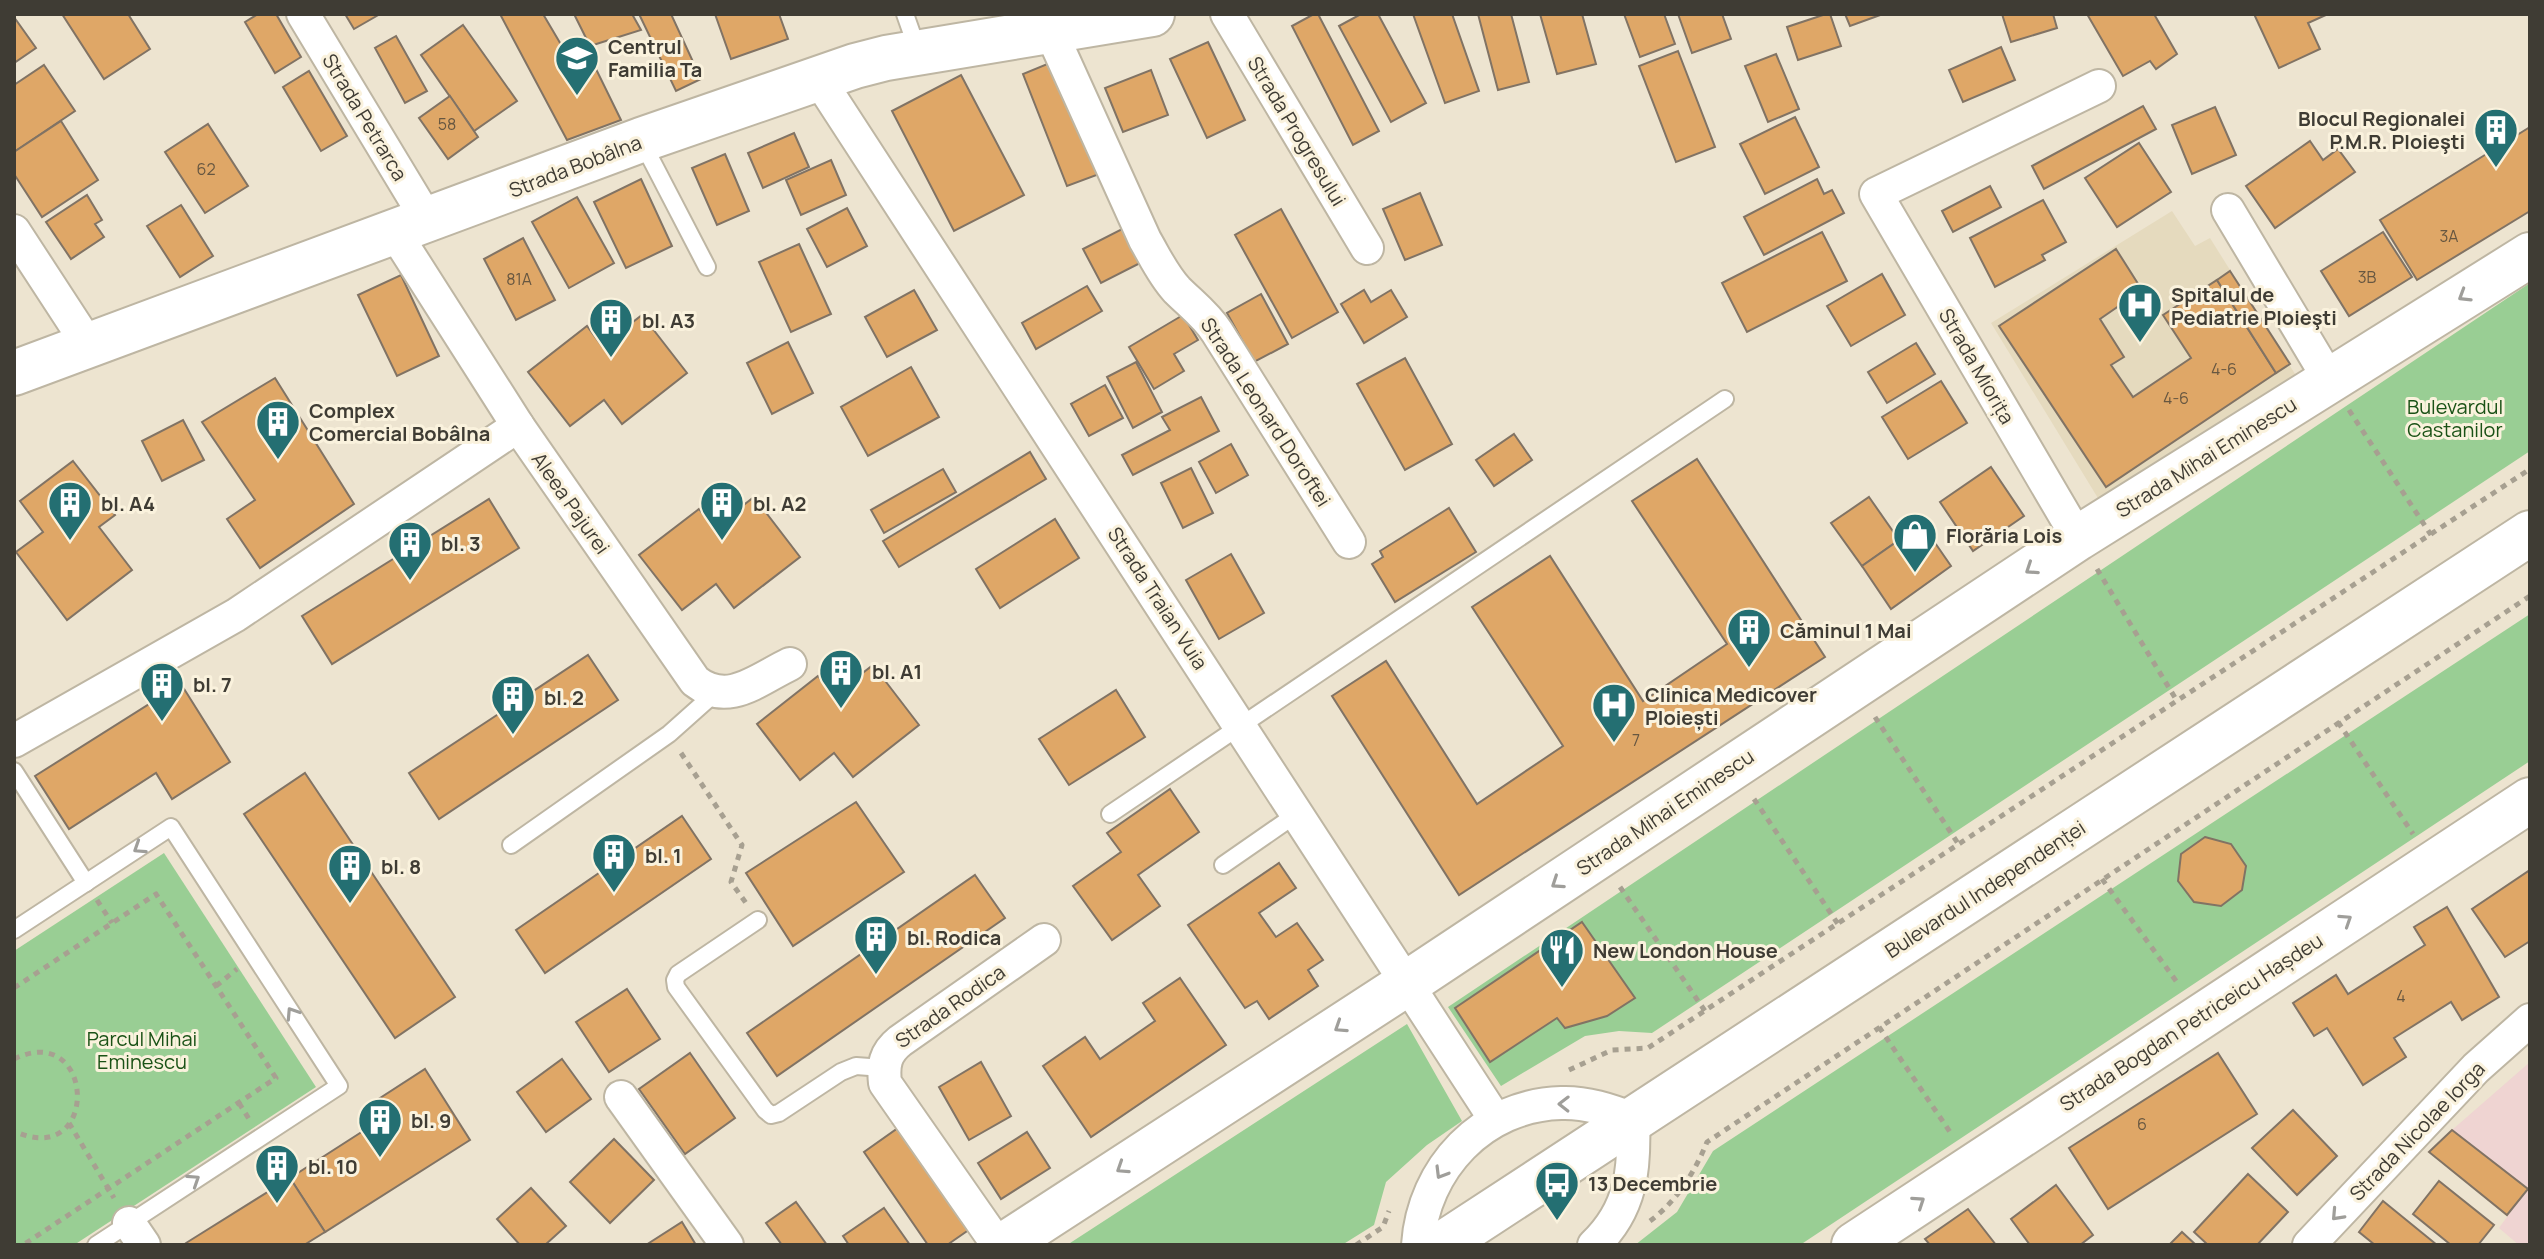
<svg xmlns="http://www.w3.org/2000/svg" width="2544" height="1259" viewBox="0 0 2544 1259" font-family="Manrope,sans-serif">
<rect width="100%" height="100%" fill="#ede4d0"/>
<path fill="#e5dabe" d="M2172,211L2195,246L2210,238L2302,385L2104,508L1991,323Z"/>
<path fill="#efd4d2" d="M2530,1062V1245H2519L2499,1228L2528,1188L2452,1130Z"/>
<g fill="#99ce94">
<path d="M2530,283V451L1652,1033L1619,1031L1585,1036L1501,1086L1448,1007Z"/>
<path d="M2530,614V761L1800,1245H1635L1677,1212L1713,1151Z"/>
<path d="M164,853L316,1087L74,1245H14V951Z"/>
<path d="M1407,1024L1462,1121L1427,1145L1386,1182L1374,1225L1342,1245H1067Z"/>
</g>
<g fill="#dfa767" stroke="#817364" stroke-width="2">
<path d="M62,14H128L150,49L104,79Z"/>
<path d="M258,14H276L301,57L275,73L245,22Z"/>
<path d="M345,14H380L354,29Z"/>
<path d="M500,14H543L579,75L596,69L621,120L567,140Z"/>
<path d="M574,14H632L641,30L590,46Z"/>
<path d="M639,14H671L701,79L676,91Z"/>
<path d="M715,14H779L788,39L731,59Z"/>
<path d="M1314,14H1318L1379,131L1353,145L1292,26Z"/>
<path d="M1361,14H1378L1426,103L1391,122L1339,26Z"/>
<path d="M1413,14H1452L1479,91L1445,103Z"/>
<path d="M1478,14H1511L1529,82L1498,90Z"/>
<path d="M1540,14H1582L1596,64L1557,74Z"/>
<path d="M1624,14H1664L1675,44L1640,57Z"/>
<path d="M1678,14H1722L1731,39L1692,53Z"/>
<path d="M1826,14H1830L1841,46L1798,60L1787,27Z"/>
<path d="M1845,14H1883L1850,26Z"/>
<path d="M2002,14H2053L2057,28L2011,42Z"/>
<path d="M2087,14H2154L2177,54L2156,69L2150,61L2123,76Z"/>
<path d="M2254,14H2328L2308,23L2320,49L2279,68Z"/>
<path d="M14,17L36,48L14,63Z"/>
<path d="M463,25L517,101L474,131L421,55Z"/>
<path d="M396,36L427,91L405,103L375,48Z"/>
<path d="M1208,42L1245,120L1207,138L1170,59Z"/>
<path d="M2001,47L2015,80L1963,102L1949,70Z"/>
<path d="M1678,51L1715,147L1676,162L1639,66Z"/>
<path d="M1776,54L1799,109L1768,122L1745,66Z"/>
<path d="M1057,60L1102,173L1067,186L1023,74Z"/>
<path d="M44,65L75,111L14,152V85Z"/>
<path d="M1151,70L1168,115L1123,132L1105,88Z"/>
<path d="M309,71L347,136L321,151L283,87Z"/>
<path d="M961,75L1024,195L954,231L892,111Z"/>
<path d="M450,96L478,137L448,159L419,118Z"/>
<path d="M2143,106L2156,129L2044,189L2032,166Z"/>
<path d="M2215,107L2236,155L2192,174L2172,125Z"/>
<path d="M1795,117L1819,167L1765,194L1740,144Z"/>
<path d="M61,121L98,180L42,217L14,174V152Z"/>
<path d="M208,124L248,186L205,213L165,152Z"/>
<path d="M2530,127V211L2417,280L2380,220Z"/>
<path d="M794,133L809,167L763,188L748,153Z"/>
<path d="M2310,141L2323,160L2338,149L2355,172L2275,228L2246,186Z"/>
<path d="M2139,143L2171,192L2117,227L2085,178Z"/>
<path d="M725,154L749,211L717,225L692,168Z"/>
<path d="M831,160L846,195L801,215L786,180Z"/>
<path d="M641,179L672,246L626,268L594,202Z"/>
<path d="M1817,179L1824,194L1832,190L1844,213L1764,255L1744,217Z"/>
<path d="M1990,186L2001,207L1953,232L1942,211Z"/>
<path d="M1420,193L1442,245L1405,260L1383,209Z"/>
<path d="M87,195L102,220L95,224L104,237L71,259L46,222Z"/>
<path d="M577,197L614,263L569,288L532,222Z"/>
<path d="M2043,200L2066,242L2042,255L2045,260L1995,287L1970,238Z"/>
<path d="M181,205L213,256L180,277L147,226Z"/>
<path d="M847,208L867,246L827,267L807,229Z"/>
<path d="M1281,209L1338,312L1292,338L1235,235Z"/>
<path d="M1128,226L1146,260L1101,283L1083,249Z"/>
<path d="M1822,232L1847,281L1747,332L1722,283Z"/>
<path d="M2383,232L2412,277L2349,316L2321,271Z"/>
<path d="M523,238L555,300L516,320L484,259Z"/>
<path d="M799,244L831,314L791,332L759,262Z"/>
<path d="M2116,249L2142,290L2100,319L2124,357L2111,365L2133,397L2191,358L2163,315L2217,280L2276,373L2106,487L1999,326Z"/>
<path d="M2230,271L2290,364L2276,373L2217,280Z"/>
<path d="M1882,274L1905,315L1851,346L1827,306Z"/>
<path d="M401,275L439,356L397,376L358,295Z"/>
<path d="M1087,286L1102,311L1036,349L1022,323Z"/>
<path d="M914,290L937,330L887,357L865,317Z"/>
<path d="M1364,290L1371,302L1391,290L1407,317L1364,343L1341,304Z"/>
<path d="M1261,294L1288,344L1254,362L1227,313Z"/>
<path d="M642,315L687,373L622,424L604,400L570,426L528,372L587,326L602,346Z"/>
<path d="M1183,315L1198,340L1174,354L1184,371L1154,389L1129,347Z"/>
<path d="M788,342L813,393L772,414L747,363Z"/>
<path d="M1916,343L1935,374L1887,403L1868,372Z"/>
<path d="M1405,358L1452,444L1405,470L1357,384Z"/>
<path d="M1136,362L1162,412L1133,428L1107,377Z"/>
<path d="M911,367L939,417L868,456L841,407Z"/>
<path d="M275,378L354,504L260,568L227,519L255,500L202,422Z"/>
<path d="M1941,381L1967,423L1908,459L1882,417Z"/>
<path d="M1105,385L1123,418L1089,436L1071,404Z"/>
<path d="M1201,397L1219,431L1133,475L1122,455L1170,430L1162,417Z"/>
<path d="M183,420L204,460L162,481L142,441Z"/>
<path d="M1514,434L1532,460L1494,486L1476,460Z"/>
<path d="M1231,444L1248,475L1216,493L1199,462Z"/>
<path d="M1030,452L1046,479L899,567L883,541Z"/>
<path d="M1697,459L1825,657L1459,895L1332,696L1386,661L1477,804L1563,746L1472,607L1550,556L1643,701L1727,644L1632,501Z"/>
<path d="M73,461L115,515L99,527L132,570L67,620L16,552L43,532L20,501Z"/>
<path d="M1991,467L2024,516L1973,551L1940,502Z"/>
<path d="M1191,468L1213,513L1183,528L1161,483Z"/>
<path d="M943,469L956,492L884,533L871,510Z"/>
<path d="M754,497L800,557L734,608L716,584L682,610L639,555L699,509L714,528Z"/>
<path d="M1869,497L1899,540L1862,566L1831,523Z"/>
<path d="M489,499L519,548L332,664L302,616Z"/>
<path d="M1449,508L1476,552L1395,602L1372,564L1383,557L1380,551Z"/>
<path d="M1055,519L1079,558L1000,608L976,569Z"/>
<path d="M1922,524L1951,566L1891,609L1862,566Z"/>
<path d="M1231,554L1264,613L1219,639L1186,580Z"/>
<path d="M588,655L618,700L439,819L409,773Z"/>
<path d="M873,665L919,725L853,777L834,753L800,780L757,724L818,676L833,696Z"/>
<path d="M181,684L230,762L172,799L156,773L69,829L35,776Z"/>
<path d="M1116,690L1145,737L1069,785L1039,739Z"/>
<path d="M305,773L455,997L395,1038L244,814Z"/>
<path d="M1170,789L1199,832L1138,875L1160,906L1112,940L1073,886L1121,852L1107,833Z"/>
<path d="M856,802L904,872L793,946L746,873Z"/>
<path d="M682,816L711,859L545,973L516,930Z"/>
<path d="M2205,837L2231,844L2246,866L2242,890L2221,906L2194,902L2178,881L2181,854Z"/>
<path d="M1279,863L1296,888L1259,913L1276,937L1297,923L1323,960L1308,970L1318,986L1269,1019L1257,1001L1245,1008L1188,925Z"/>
<path d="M2530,870V941L2505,957L2472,909Z"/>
<path d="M975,875L1005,918L777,1076L747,1033Z"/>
<path d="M2447,907L2499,997L2462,1020L2451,1002L2394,1038L2406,1057L2363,1085L2327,1028L2314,1036L2293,1003L2336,975L2348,994L2425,945L2414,927Z"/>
<path d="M1582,922L1635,998L1607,1016L1565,1028L1557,1018L1490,1062L1455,1008Z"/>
<path d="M1180,978L1226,1045L1091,1137L1043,1066L1085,1037L1100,1059L1155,1021L1143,1003Z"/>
<path d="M627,989L660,1039L609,1072L576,1022Z"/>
<path d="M690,1053L735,1118L685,1154L639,1089Z"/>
<path d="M2218,1053L2257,1114L2108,1209L2069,1148Z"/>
<path d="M562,1059L591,1099L546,1132L517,1092Z"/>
<path d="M981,1062L1011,1116L969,1140L939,1087Z"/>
<path d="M425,1069L470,1140L325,1232L290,1178L388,1115L377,1100Z"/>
<path d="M2293,1110L2337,1156L2297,1195L2252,1148Z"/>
<path d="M898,1128L970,1229L947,1245H928L864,1152Z"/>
<path d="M2452,1130L2528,1189L2507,1215L2429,1152Z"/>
<path d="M1027,1132L1050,1168L1001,1199L978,1163Z"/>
<path d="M614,1139L654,1180L610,1223L570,1182Z"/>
<path d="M2248,1174L2288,1212L2257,1245H2208L2194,1232Z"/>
<path d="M290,1178L325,1232L304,1245H187L186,1243Z"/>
<path d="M2439,1181L2494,1225L2478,1245H2451L2413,1214Z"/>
<path d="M2056,1185L2093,1235L2080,1245H2030L2011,1219Z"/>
<path d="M531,1188L566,1226L545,1245H520L497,1219Z"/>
<path d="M2383,1201L2437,1245H2375L2359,1232Z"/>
<path d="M796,1202L827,1245H782L766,1223Z"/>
<path d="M884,1208L910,1245H849L843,1236Z"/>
<path d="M1968,1209L1996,1245H1930L1925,1239Z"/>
<path d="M682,1222L696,1245H646Z"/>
<path d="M2182,1232L2196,1245H2169Z"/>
</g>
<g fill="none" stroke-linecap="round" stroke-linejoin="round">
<g stroke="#beb6a3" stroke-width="20">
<g id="lane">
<path d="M905,14L918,51"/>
<path d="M641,140L707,267"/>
<path d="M14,771L86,883"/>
<path d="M1110,814L1725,399"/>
<path d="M511,845L669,734L715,693"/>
<path d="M1223,865L1298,813"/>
<path d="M758,920L678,974L675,980L676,987L765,1110L771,1115L779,1113L841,1072L856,1066L883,1068"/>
<path d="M14,930L171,827L339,1086L96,1245"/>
</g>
</g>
<g stroke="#beb6a3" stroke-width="36">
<g id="street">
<path d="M303,14L428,221"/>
<path d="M1227,14L1367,248"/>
<path d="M1050,30L1145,240C1155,257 1163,275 1177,290C1191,304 1206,315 1217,332L1349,542"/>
<path d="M818,78L1495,1119"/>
<path d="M2228,210L2329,379"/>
<path d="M14,231L89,346"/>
<path d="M395,233L518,426L695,681C728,707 757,680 790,664"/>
<path d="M2078,538L1876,194L2099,86"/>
<path d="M14,741L236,615L518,426"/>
<path d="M621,1097L727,1245"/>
<path d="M129,1223L144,1245"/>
<path d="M998,1245L885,1083C883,1065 885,1053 900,1041L1044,940"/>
<path d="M1418,1245C1423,1168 1483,1105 1561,1103C1586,1102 1610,1110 1633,1119C1635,1168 1632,1209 1594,1245"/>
<path d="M2309,1245L2476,1068L2530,1020"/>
</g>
</g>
<g stroke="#beb6a3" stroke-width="48">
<g id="secondary">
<path d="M14,373L641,140L855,66L886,58L1152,14"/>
<path d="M1004,1245L1406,984L2078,538L2530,255"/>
<path d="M1854,1245L2530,800"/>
</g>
</g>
<g stroke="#beb6a3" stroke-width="48">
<path id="primary" d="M1441,1245L2530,533"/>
</g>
<g stroke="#a7a091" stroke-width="5" stroke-dasharray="6 6" stroke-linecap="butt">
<path d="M2349,410L2431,535"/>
<path d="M2097,569L2177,701"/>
<path d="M1875,717L1959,845"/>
<path d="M2338,722L2413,834"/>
<path d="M681,753L742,845L731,882L746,903"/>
<path d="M1754,799L1838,924"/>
<path d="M2102,879L2179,985"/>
<path d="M1620,887L1705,1011"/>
<path d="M97,900L112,923"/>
<path d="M216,986L237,969"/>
<path d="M14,988L156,894L276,1078L23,1245"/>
<path d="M1879,1027L1952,1135"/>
<path d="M14,1059C96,1019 101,1171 14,1131"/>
<path d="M1569,1070L1612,1050L1648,1048L2530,469"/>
<path d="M239,1103L249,1119"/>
<path d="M69,1123L114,1198"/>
<path d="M1650,1221C1676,1202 1695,1172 1707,1142L2530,596"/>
<path d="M1356,1245L1383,1227L1389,1211"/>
</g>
<use href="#lane" stroke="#fff" stroke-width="16"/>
<use href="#street" stroke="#fff" stroke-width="32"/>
<use href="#secondary" stroke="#fff" stroke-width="44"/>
<use href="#primary" stroke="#fff" stroke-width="44"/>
</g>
<defs><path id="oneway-chevron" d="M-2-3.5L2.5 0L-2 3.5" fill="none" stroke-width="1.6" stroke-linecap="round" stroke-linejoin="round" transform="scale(2)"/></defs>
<g stroke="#9f9e9a">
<use href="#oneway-chevron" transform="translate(2464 296) rotate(148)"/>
<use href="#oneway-chevron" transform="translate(2031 569) rotate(146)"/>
<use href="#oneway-chevron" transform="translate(139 848) rotate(147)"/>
<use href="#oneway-chevron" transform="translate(1557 883) rotate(146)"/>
<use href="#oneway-chevron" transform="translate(2346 920) rotate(-33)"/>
<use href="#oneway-chevron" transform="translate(292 1013) rotate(-123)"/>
<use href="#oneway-chevron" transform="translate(1340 1027) rotate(147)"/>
<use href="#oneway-chevron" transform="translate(1564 1104) rotate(-179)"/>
<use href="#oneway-chevron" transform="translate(1122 1168) rotate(147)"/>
<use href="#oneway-chevron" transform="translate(1441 1173) rotate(121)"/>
<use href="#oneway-chevron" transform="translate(194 1180) rotate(-33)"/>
<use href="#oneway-chevron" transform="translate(1919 1202) rotate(-34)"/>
<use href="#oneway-chevron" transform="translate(2337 1215) rotate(133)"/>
</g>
<defs>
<g id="school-pin" transform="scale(2.3)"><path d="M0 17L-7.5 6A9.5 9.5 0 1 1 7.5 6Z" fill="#246f72" stroke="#faf2dd"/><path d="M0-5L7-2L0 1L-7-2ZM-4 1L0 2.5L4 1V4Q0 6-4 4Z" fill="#fff"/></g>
<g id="building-pin" transform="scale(2.3)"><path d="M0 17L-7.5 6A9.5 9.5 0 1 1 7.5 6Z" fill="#246f72" stroke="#faf2dd"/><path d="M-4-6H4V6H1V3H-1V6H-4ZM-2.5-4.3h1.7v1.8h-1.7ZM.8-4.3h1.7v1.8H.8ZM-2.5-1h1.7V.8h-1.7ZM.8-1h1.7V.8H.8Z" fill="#fff"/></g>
<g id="hospital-pin" transform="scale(2.3)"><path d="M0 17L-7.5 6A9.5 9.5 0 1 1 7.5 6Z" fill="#246f72" stroke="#faf2dd"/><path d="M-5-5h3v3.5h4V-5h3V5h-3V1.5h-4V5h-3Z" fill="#fff"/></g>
<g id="shop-pin" transform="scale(2.3)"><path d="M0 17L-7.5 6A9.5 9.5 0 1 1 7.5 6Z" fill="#246f72" stroke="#faf2dd"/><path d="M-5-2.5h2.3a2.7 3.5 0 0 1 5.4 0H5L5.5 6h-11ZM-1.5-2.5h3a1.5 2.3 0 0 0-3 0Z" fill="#fff"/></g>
<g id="restaurant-pin" transform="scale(2.3)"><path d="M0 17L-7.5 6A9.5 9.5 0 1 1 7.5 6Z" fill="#246f72" stroke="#faf2dd"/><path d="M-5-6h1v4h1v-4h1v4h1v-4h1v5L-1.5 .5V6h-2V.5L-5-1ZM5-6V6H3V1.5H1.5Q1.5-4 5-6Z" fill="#fff"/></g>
<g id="bus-pin" transform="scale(2.3)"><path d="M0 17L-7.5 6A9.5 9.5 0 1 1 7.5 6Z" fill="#246f72" stroke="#faf2dd"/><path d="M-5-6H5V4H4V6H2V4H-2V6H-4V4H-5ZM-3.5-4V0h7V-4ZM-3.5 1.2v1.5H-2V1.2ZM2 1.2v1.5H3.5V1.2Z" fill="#fff"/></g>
</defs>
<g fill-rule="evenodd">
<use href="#school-pin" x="577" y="58"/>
<use href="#building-pin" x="2496" y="130"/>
<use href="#hospital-pin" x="2140" y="305"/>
<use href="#building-pin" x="611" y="320"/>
<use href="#building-pin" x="278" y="422"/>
<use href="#building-pin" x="70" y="503"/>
<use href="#building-pin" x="722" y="503"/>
<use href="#shop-pin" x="1915" y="535"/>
<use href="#building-pin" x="410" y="543"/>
<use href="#building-pin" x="1749" y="630"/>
<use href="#building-pin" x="841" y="671"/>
<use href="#building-pin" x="162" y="684"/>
<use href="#building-pin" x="513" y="697"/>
<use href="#hospital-pin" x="1614" y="705"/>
<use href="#building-pin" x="614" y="855"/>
<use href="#building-pin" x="350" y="866"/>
<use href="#building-pin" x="876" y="937"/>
<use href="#restaurant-pin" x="1562" y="950"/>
<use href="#building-pin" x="380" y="1120"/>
<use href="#building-pin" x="277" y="1166"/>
<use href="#bus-pin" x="1557" y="1183"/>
</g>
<g text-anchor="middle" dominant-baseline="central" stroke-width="6" stroke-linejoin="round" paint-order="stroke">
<g font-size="16" fill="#675741">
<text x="447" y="124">58</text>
<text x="206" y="169">62</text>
<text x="2449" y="236">3A</text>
<text x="2367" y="277">3B</text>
<text x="519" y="279">81A</text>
<text x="2224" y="369">4-6</text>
<text x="2176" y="398">4-6</text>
<text x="1636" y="740">7</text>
<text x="2401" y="996">4</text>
<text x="2142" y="1124">6</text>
</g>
<g font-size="20" font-weight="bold" fill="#3f3c34" stroke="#faf2dd" text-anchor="start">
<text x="608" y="46">Centrul<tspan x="608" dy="23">Familia Ta</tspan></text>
<text x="2465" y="118" text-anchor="end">Blocul Regionalei<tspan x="2465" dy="23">P.M.R. Ploieşti</tspan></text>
<text x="2171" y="294">Spitalul de<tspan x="2171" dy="23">Pediatrie Ploieşti</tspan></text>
<text x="642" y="320">bl. A3</text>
<text x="309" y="410">Complex<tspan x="309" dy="23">Comercial Bobâlna</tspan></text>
<text x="101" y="503">bl. A4</text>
<text x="753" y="503">bl. A2</text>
<text x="1946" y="535">Florăria Lois</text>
<text x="441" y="543">bl. 3</text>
<text x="1780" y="630">Căminul 1 Mai</text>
<text x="872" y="671">bl. A1</text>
<text x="193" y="684">bl. 7</text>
<text x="1645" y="694">Clinica Medicover<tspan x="1645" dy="23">Ploiești</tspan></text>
<text x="544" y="697">bl. 2</text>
<text x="645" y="855">bl. 1</text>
<text x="381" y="866">bl. 8</text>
<text x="907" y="937">bl. Rodica</text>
<text x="1593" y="950">New London House</text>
<text x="411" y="1120">bl. 9</text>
<text x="308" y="1166">bl. 10</text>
<text x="1588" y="1183">13 Decembrie</text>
</g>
<g font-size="20" fill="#3f3c34" stroke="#faf2dd">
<text transform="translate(365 117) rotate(59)">Strada Petrarca</text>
<text transform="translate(1297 131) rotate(59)">Strada Progresului</text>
<text transform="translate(575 166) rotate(-21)">Strada Bobâlna</text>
<text transform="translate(1977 366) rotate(60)">Strada Miorița</text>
<text transform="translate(1266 412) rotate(57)">Strada Leonard Doroftei</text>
<text transform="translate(2206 457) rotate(-32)">Strada Mihai Eminescu</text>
<text transform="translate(571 503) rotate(55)">Aleea Pajurei</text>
<text transform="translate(1158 598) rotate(57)">Strada Traian Vuia</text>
<text transform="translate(1665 812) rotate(-34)">Strada Mihai Eminescu</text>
<text transform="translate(1985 889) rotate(-33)">Bulevardul Independenței</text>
<text transform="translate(950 1006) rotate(-35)">Strada Rodica</text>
<text transform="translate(2191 1022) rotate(-33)">Strada Bogdan Petriceicu Hașdeu</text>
<text transform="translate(2417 1131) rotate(-46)">Strada Nicolae Iorga</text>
</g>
<g font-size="20" fill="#1a5216" stroke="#faf2dd">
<text x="2455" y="406">Bulevardul<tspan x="2455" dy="23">Castanilor</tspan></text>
<text x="142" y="1038">Parcul Mihai<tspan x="142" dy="23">Eminescu</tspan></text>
</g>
</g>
<rect width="2544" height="1259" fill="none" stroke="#3f3c34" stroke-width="32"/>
</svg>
